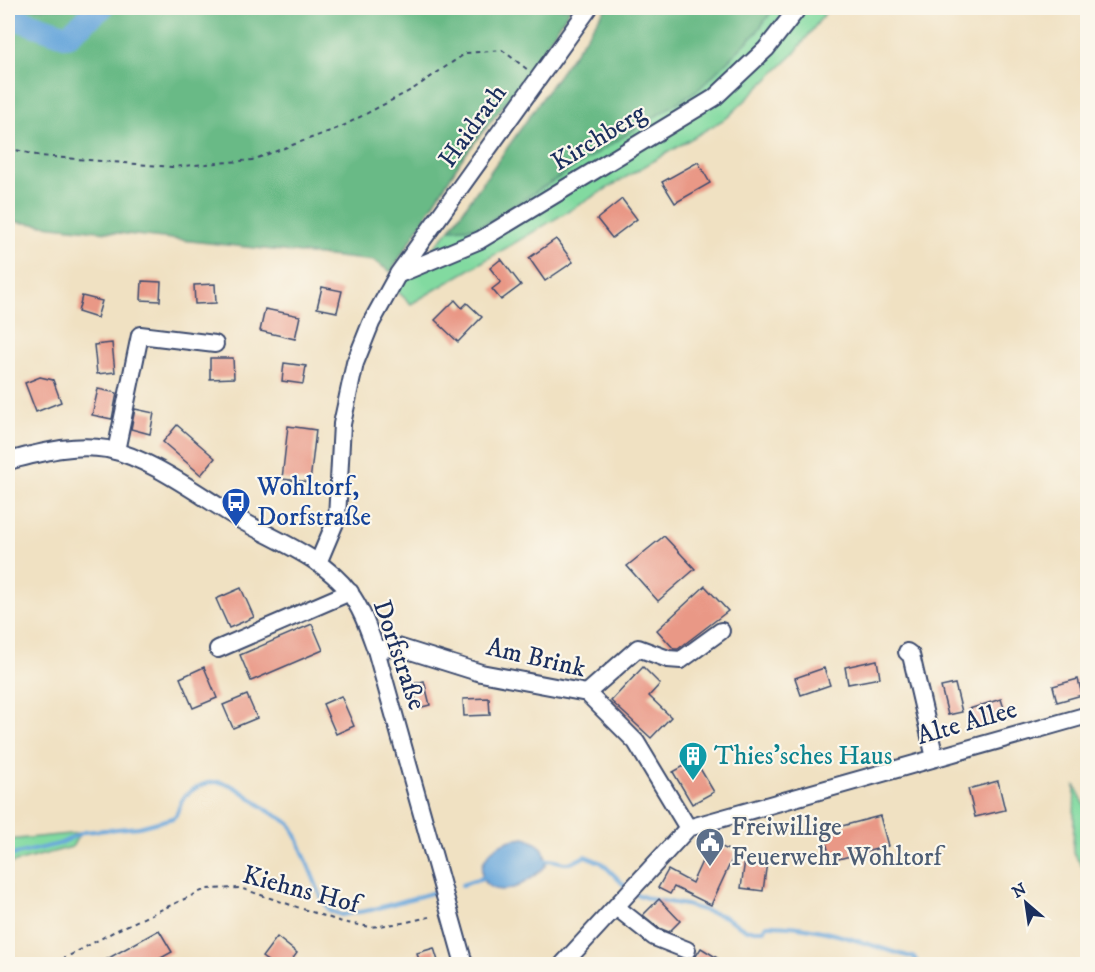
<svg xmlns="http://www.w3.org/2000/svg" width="1095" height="972" viewBox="0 0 1095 972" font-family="'IM FELL DW Pica',serif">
<rect width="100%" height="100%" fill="#fbf7ec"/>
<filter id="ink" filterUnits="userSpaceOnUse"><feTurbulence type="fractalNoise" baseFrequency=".0167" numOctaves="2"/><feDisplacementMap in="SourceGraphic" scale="12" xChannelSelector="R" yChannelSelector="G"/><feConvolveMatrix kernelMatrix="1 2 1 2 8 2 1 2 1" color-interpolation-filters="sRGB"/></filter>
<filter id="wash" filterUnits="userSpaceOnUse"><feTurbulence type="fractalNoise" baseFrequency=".008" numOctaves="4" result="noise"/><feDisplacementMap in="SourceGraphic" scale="24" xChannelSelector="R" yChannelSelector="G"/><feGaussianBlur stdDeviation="1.35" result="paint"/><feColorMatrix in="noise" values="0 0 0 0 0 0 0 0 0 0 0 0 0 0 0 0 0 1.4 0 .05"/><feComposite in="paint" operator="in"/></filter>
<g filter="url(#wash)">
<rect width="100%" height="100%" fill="#f0e1c2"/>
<g fill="#82daa0" stroke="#4e847f" stroke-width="1.5">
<path d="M774,8H829L794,54L728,117L411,304L396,290L450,229L480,227L756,33Z"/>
<path d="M1075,785L1087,810V873L1073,853Z"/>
<path d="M80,833L72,847L8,864V840Z"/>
</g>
<g fill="#69ba86" stroke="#427472" stroke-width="1.5">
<path d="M8,8H571L520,84L461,160L391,272L374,261L8,221Z"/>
<path d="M606,8H774L756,33L699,89L480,227L450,229Z"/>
</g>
<path fill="#69a7db" stroke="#426b9c" stroke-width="1.5" d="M526,838C542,846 546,847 546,866C534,876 519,890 502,890C474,889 478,859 496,847C506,840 514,839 526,838Z"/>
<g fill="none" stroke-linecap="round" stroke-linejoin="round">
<g stroke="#69a7db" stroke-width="4">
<path d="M8,856L59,844L84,832L139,827L173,818C181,812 178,802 186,795C219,767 239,790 267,810C277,817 286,818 293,828L322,899L329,910L341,915L371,910L435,892"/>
<path d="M543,861C563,857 561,871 585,856L602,863L626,887"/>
<path d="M462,885L486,877"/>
<path d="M636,894L650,899L686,905L723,916L747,930H764L767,925C818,924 866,945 915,958L919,964"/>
</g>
<path stroke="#69a7db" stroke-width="24" d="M8,16L67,36L101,8"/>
</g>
<g id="blocks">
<g fill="#e99886">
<path d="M698,162L710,183L675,203L662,182Z"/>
<path d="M622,199L637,219L612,238L597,219Z"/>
<path d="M556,239L573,262L545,281L529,258Z"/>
<path d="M501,259L521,285L501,300L492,289L501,282L490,268Z"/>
<path d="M142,281L161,282L160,301L141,300Z"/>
<path d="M215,284L216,303L195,304L194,285Z"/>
<path d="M322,287L342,291L337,312L317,308Z"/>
<path d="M82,296L102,301L97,318L78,312Z"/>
<path d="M455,300L462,308L467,303L482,317L458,342L435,320Z"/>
<path d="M265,309L300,316L295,339L260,331Z"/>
<path d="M112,343L115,372L97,374L94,345Z"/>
<path d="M210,358H233L234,378L210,379Z"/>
<path d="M284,363L306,366L303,384L282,381Z"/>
<path d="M40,377L53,380L61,402L36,412L25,383Z"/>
<path d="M98,389L117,393L112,419L92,415Z"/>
<path d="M135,409L154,413L150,434L131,429Z"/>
<path d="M177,425L215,458L201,475L163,442Z"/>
<path d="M288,426L316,430L310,482L282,479Z"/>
<path d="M664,536L695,569L658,601L627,566Z"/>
<path d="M705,586L728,611L678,649H674L657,630Z"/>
<path d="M241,588L254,617L229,628L216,599Z"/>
<path d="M312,624L323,650L251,681L240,655Z"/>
<path d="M877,660L880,678L848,684L845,667Z"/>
<path d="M204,667L217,698L193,708L180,678Z"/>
<path d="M643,667L660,684L649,696L671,717L651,738L611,701Z"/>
<path d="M824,668L830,685L801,695L795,678Z"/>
<path d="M1078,679L1082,695L1057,702L1053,686Z"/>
<path d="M424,681L430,705L418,708L412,684Z"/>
<path d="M955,684L962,712L948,715L941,687Z"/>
<path d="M247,695L257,718L233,728L223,705Z"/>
<path d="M341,696L354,726L336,734L323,704Z"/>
<path d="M489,698L490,715L464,716L463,699Z"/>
<path d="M1001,699L1007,718L975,728L969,709Z"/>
<path d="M695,760L714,792L692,804L673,772Z"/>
<path d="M998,781L1005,810L975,817L968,789Z"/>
<path d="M880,816L888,846L831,861L823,831Z"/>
<path d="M711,842L735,853L711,905L674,887L670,894L658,888L668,870L692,883Z"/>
<path d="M745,860L767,862L763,891L741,888Z"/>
<path d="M659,899L680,921L669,932L659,928L643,915Z"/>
<path d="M159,930L172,952L150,964H98Z"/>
<path d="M277,937L297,953L289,964H272L262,957Z"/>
<path d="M434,948L439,964H420L417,953Z"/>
<path d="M701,948L727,964H691Z"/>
</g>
</g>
</g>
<g filter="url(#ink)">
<use href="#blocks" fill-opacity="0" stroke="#3b4a6d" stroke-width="1.5"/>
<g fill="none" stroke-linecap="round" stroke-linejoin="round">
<g stroke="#3b4a6d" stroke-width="20">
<g id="minor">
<path d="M399,274L480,240L714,98L766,49L798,8"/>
<path d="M116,451L140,335L215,344"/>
<path d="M8,461C40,453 73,443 107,449C151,458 200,496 239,519C276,541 323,557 349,592C362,609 369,631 376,650L464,964"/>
<path d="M318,563L337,518L342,424L355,363L371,323L398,274L589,8"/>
<path d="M218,649L350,592"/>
<path d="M376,650L398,647L481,673L587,693L636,742L688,828"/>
<path d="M907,652L911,655L935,758"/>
<path d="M587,693L638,648L668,659L681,660L721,631"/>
<path d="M688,828L1088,715"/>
<path d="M616,907L654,937L687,950"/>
<path d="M563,964L688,828"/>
</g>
</g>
<g stroke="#3b4a6d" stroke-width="2" stroke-dasharray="4.5 4.5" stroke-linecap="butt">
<path d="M8,148L40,156L172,167L252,160L341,127L413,89L466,53L502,50L528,70"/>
<path d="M54,964L115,931L206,889L240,888L342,922L371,927L402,923L434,916"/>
</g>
<use href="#minor" stroke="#fff" stroke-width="16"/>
</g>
</g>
<defs>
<g id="bus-pin" transform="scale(1.5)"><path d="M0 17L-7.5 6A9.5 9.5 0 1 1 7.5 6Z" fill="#1a4fb4" stroke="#fbf7ec"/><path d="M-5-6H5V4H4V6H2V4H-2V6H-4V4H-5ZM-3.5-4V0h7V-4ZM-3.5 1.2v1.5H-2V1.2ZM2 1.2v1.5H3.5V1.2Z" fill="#fff"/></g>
<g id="building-pin" transform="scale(1.5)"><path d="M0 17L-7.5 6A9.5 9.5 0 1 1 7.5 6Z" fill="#0f9aa8" stroke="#fbf7ec"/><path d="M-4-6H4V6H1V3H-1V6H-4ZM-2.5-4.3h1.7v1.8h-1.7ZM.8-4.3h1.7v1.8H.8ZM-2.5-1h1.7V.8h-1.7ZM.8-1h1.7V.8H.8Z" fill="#fff"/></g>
<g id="civic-pin" transform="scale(1.5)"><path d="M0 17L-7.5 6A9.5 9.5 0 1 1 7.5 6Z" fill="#5c6f8a" stroke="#fbf7ec"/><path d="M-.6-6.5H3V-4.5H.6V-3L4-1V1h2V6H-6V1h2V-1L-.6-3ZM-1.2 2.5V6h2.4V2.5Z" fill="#fff"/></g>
</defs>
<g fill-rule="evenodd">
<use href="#bus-pin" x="236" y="502"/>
<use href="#building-pin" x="693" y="756"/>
<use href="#civic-pin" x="710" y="842"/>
</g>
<g text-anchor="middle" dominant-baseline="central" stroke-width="4.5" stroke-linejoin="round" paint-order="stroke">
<g font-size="26" fill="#1b2f5e" stroke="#fbf7ec">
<text transform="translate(473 126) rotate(-54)">Haidrath</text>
<text transform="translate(599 138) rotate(-31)">Kirchberg</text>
<text transform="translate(399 655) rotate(71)">Dorfstraße</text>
<text transform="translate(536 658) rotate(13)">Am Brink</text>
<text transform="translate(967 723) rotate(-16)">Alte Allee</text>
<text transform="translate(301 890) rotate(15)">Kiehns Hof</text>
</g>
<g font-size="26" fill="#164399" stroke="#fbf7ec" text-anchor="start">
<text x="257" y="487">Wohltorf,<tspan x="257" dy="30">Dorfstraße</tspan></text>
</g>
<g font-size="26" fill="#0d838f" stroke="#fbf7ec" text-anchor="start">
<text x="714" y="756">Thies'sches Haus</text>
</g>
<g font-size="26" fill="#4e5e75" stroke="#fbf7ec" text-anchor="start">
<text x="731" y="827">Freiwillige<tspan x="731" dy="30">Feuerwehr Wohltorf</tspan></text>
</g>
</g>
<rect width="1095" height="972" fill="none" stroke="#fbf7ec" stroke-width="30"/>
<g transform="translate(1026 903) rotate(331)" stroke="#fbf7ec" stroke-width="4.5" paint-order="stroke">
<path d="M0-4.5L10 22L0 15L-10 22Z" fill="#1b2f5e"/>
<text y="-9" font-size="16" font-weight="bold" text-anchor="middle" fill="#1b2f5e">N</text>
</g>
</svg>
